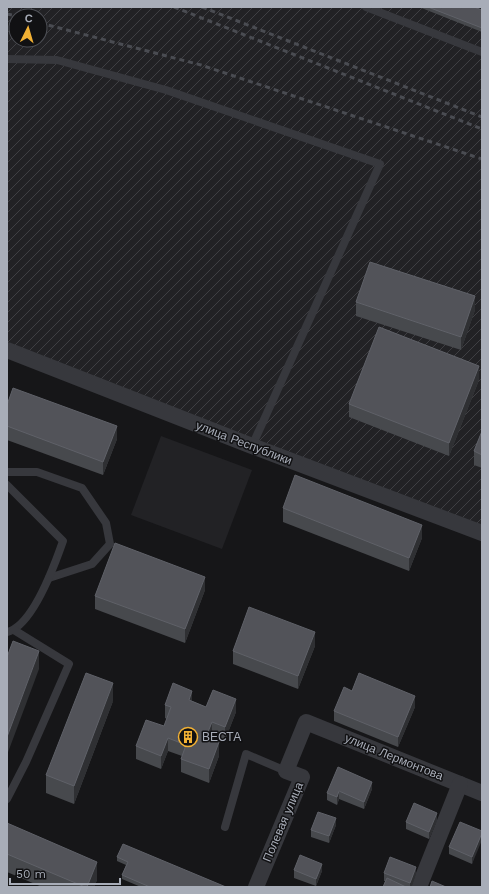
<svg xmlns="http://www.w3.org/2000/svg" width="489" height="894" viewBox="0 0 489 894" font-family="'Work Sans',sans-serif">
<defs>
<pattern id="industrial-furrows" width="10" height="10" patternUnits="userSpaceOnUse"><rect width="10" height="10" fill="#222225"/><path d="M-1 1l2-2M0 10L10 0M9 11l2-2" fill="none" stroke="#3f3f43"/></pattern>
</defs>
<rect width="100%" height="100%" fill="#161618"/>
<path fill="#222225" d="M161,436L252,470L222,549L131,515Z"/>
<path fill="url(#industrial-furrows)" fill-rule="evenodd" d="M7,7H482V530L7,342ZM16,16H40V40H16Z"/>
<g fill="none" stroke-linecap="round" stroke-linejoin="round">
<g stroke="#37383d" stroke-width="8">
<path d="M366,7L482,52"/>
<path d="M7,59L57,60L166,90L380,164L252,446"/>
<path d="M7,472H37L82,488L106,523L110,544L92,564L49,578"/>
<path d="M7,485L63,541C55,564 33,626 7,632"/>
<path d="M7,799L26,762L69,664L14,630"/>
<path d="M225,827L246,754L286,771"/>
</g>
<g stroke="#37383d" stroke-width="16">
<path d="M7,350L252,446L482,533"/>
<path d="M256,887L302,777L286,771L306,722L482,793"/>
<path d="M419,887L460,784"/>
</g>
<g stroke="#4a4c52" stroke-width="3" stroke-dasharray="5 4" stroke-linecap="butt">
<path d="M174,7L482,129"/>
<path d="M202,7L482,117"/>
<path d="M7,14L16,16"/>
<path d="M40,23L201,65L482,159"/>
</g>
</g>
<g fill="#47494d">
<path d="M419,7H474L482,10V32Z"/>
<path d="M356,302L475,310L461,350L356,316Z"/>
<path d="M479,380L449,456L349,417V404Z"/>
<path d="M7,405L117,439L103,475L7,440Z"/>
<path d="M482,431V468L474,465V451Z"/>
<path d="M283,508L422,538L409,571L283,522Z"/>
<path d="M205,590L185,643L95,609V596Z"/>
<path d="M315,646L298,689L233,664V651Z"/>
<path d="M352,691L415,707L398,747L334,721V711Z"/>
<path d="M113,701L74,804L46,793V775Z"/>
<path d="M192,701L206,707L236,712L225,740L212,735L210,739L219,756L209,783L181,772V759L182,756L168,751L161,769L136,759V746L164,726L167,719L165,718V705Z"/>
<path d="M372,789L364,809L339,799L337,805L327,800V793Z"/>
<path d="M437,820L429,839L406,829V822Z"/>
<path d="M7,823L97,880L94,887H42L7,872Z"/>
<path d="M336,825L329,843L311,837V830Z"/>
<path d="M482,831L472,864L449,854V847Z"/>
<path d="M117,857L226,887H141L122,879V875L126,865L117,861Z"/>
<path d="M294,870L322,871L316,886L294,878Z"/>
<path d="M384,873L416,875L412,887H383L385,881H384Z"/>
</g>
<g fill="#2f3033">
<path d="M475,296V310L461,350V337Z"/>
<path d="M479,366V380L449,456V443Z"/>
<path d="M117,426V439L103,475V462Z"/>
<path d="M422,525V538L409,571V558Z"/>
<path d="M205,577V590L185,643V629Z"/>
<path d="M315,632V646L298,689V676Z"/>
<path d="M39,651V669L7,755V737Z"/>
<path d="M113,683V701L74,804V786Z"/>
<path d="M192,691V704L189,700Z"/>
<path d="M415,696V707L398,747V737Z"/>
<path d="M236,699V712L225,740V727Z"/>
<path d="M212,722V735L206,751V737Z"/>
<path d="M168,738V751L161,769V756Z"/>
<path d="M219,742V756L209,783V769Z"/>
<path d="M372,782V789L364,809V802Z"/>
<path d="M339,791V799L337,805V797Z"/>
<path d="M437,813V820L429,839V832Z"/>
<path d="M336,818V825L329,843V836Z"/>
<path d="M482,833V840L472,864V857Z"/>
<path d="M97,862V880L94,887H87Z"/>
<path d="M322,864V871L316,886V879Z"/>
<path d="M416,867V875L412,887H410V883Z"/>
</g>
<g fill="#525359" stroke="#5f6168">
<path d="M428,7H474L482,10V28Z"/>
<path d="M370,262L475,296L461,337L356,302Z"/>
<path d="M379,327L479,366L449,443L349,404Z"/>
<path d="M13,388L117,426L103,462L7,426V405Z"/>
<path d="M482,431V455L474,451Z"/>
<path d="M295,475L422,525L409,558L283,508Z"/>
<path d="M115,543L205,577L185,629L95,596Z"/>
<path d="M249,607L315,632L298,676L233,651Z"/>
<path d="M13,641L39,651L7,737V657Z"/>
<path d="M86,673L113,683L74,786L46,775Z"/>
<path d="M359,673L415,696L398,737L334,711L344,687L352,691Z"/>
<path d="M173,683L192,691L189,700L206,707L213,690L236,699L225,727L212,722L206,737L219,742L209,769L181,759L186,745L168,738L161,756L136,746L146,720L164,726L171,707L165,705Z"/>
<path d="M338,767L372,782L364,802L339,791L337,797L327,793Z"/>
<path d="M414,803L437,813L429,832L406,822Z"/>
<path d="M318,812L336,818L329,836L311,830Z"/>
<path d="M460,822L482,831V833L472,857L449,847Z"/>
<path d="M7,823L97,862L87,887H85L7,854Z"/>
<path d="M123,844L226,887H150L122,875L128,862L117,857Z"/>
<path d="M300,855L322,864L316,879L294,870Z"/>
<path d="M390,857L416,867L410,883L384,873Z"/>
<path d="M387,878L406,887H383Z"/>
<path d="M432,881L446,887H430Z"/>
</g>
<defs>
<g id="building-ring" transform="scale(1)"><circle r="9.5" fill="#111113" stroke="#f2b134" stroke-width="1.5"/><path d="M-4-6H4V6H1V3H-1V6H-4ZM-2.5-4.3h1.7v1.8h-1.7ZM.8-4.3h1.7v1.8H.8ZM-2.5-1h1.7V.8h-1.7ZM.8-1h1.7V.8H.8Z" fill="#f2b134"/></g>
</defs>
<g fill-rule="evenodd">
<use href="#building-ring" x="188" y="737"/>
</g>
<g text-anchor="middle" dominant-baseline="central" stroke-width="3" stroke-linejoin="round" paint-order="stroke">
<g font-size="12" fill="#a8adb8" stroke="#111113">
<text transform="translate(244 443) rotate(21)">улица Республики</text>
<text transform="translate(394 757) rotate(22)">улица Лермонтова</text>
<text transform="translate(283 822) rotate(-67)">Полевая улица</text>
</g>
<g font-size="12" fill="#a8adb8" stroke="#111113" text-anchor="start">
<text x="202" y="737">ВЕСТА</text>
</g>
</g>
<rect width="489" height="894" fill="none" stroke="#a8adb8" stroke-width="16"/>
<g transform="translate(28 28) rotate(5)"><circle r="19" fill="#111113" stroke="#4d4f55"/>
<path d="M0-3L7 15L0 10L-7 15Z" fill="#f2b134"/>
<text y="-6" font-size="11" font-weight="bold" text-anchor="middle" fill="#a8adb8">С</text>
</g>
<path d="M10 878v6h110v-6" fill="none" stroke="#a8adb8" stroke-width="2"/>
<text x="16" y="878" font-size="12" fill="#a8adb8" stroke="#111113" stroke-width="3" paint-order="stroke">50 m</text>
</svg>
